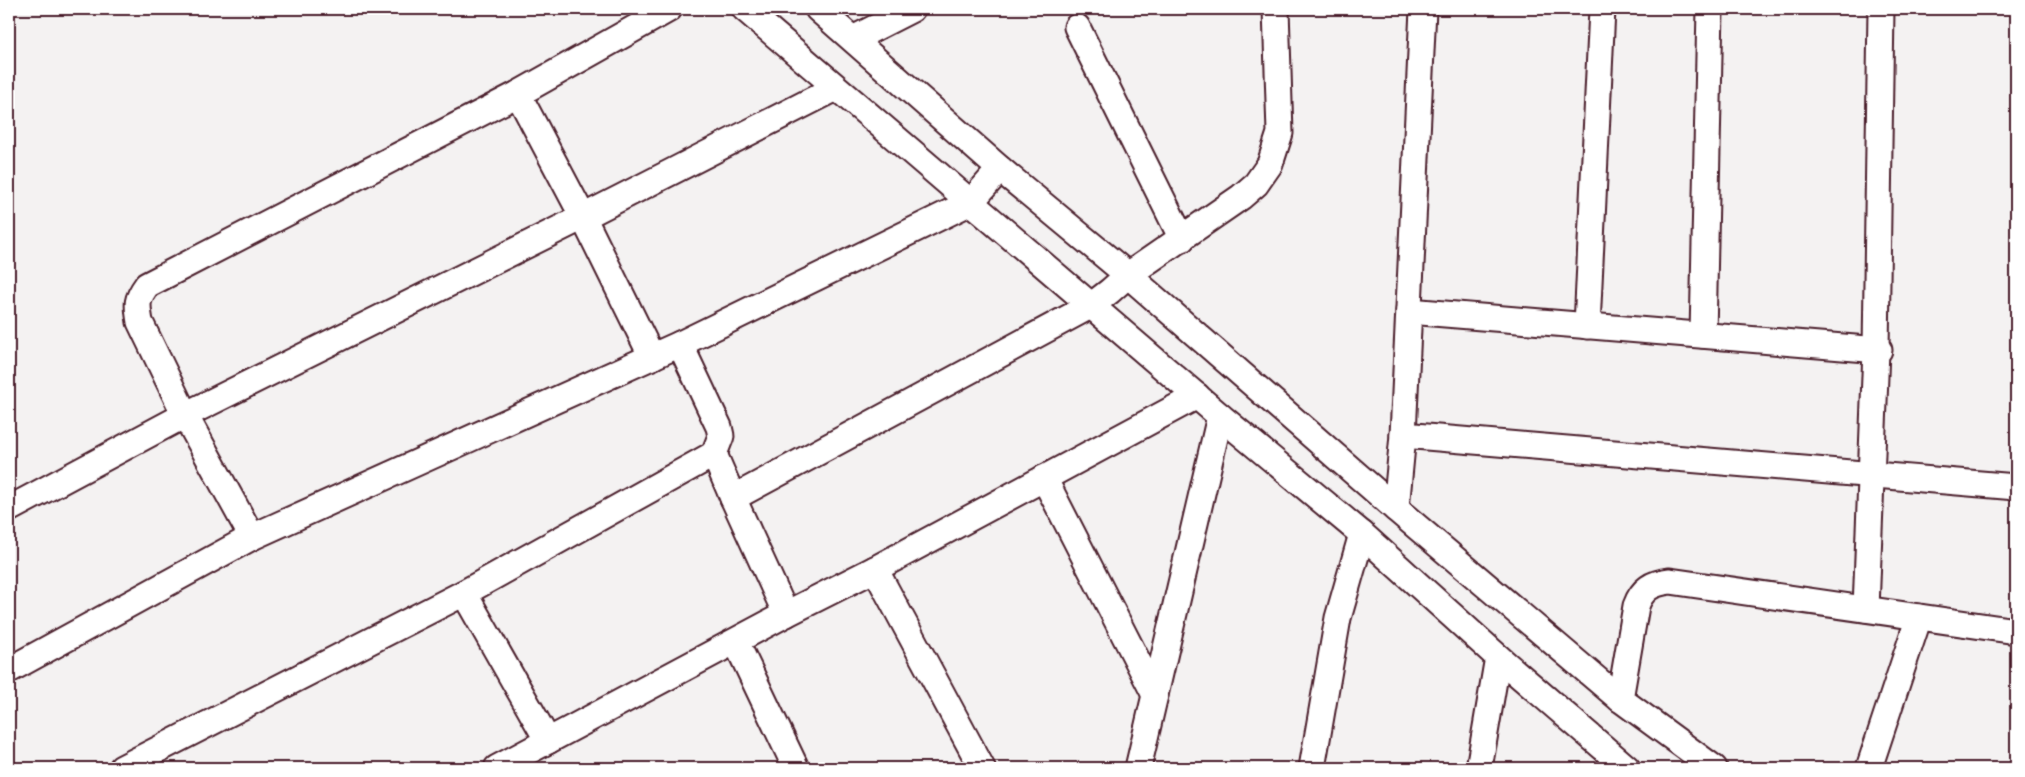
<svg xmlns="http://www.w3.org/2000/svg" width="2025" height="777" viewBox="0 0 2025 777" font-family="'Patrick Hand',sans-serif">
<rect width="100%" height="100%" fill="#f4f2f2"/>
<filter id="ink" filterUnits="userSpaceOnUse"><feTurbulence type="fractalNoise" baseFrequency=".02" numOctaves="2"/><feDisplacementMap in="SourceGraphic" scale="10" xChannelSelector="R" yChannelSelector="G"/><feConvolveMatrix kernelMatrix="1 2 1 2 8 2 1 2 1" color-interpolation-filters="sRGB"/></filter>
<g filter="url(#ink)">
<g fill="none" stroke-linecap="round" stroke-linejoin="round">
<g stroke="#4a1f2b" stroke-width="29">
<g id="minor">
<path d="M745,9L1220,416L1362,534L1498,657L1627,768"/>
<path d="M818,9L1000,169L1128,275L1396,509L1620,699L1714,768"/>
<path d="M1077,27L1182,239"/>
<path d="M853,39L912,9"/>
<path d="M518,94L583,217L652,357"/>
<path d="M1409,311L1879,350"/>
<path d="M1587,326L1602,9"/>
<path d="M1703,335L1710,9"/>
<path d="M680,344L719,427L721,436L714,454"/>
<path d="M1403,435L2016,487"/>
<path d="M1044,478L1155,695"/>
<path d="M733,498L786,614"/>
<path d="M9,509L185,415L583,217L836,88"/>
<path d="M1396,509L1403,435L1423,9"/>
<path d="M252,537L185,415L140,322C137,304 136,300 147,285L518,94L669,9"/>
<path d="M875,569L1197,396"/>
<path d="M464,593L548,741"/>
<path d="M1866,609L1876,350L1881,9"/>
<path d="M736,642L796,768"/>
<path d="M9,670L252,537L680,344L971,202L1000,169"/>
<path d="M1620,699L1636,606C1642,589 1652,583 1670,581L2016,631"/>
<path d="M122,768L464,593L714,454L733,498L1092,305L1110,291L1128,275L1241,197L1256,184L1270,164L1280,133L1276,9"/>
<path d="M497,768L786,614L875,569L982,768"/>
<path d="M1138,768L1220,416"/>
<path d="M1312,768L1338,618L1362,534"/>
<path d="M1479,768L1498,657"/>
<path d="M1869,768L1919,617"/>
</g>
</g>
<use href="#minor" stroke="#fff" stroke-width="25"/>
</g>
</g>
<rect width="2025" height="777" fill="none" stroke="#fff" stroke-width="30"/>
<rect x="15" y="15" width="1995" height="747" fill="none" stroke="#4a1f2b" stroke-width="2" filter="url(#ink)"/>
</svg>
